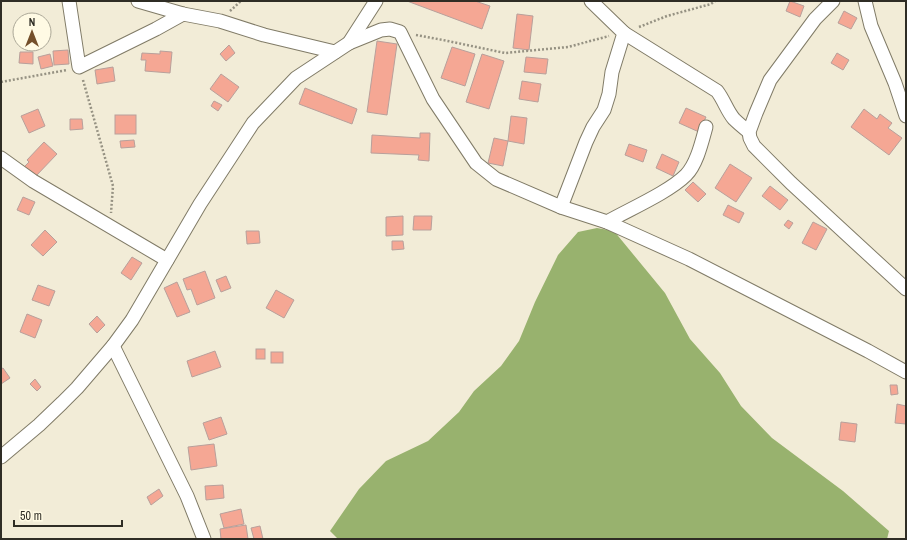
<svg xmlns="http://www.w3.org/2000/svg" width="907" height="540" viewBox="0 0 907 540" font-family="'Archivo Narrow',sans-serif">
<rect width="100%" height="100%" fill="#f2ecd7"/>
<path fill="#98b26e" d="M597,228L614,231L665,293L690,339L720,373L741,406L772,438L843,491L889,531L887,539H338L330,531L359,489L386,461L428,441L459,412L474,391L501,366L519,341L535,302L558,255L578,232Z"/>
<g fill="#f5a794" stroke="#b8a09b">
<path d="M407,1H475L490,6L482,29Z"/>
<path d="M790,1L804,6L800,17L786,11Z"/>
<path d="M844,11L857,18L851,29L838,23Z"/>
<path d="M517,14L533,16L529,50L513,48Z"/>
<path d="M377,41L397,44L387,115L367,112Z"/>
<path d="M229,45L235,53L226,61L220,54Z"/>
<path d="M452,47L475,54L465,86L441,78Z"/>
<path d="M68,50L69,64L54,65L53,51Z"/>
<path d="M160,51L172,52L170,73L145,71L146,60H141L142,53L160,54Z"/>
<path d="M20,52H33V64L19,63Z"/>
<path d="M837,53L849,60L843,70L831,63Z"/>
<path d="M50,54L53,66L41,69L38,57Z"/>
<path d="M482,54L504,61L489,109L466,102Z"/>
<path d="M526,57L548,59L546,74L524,72Z"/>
<path d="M113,67L115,81L97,84L95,70Z"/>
<path d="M221,74L239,87L228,102L210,89Z"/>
<path d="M522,81L541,84L538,102L519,99Z"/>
<path d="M305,88L357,109L352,124L299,104Z"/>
<path d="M214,101L222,105L218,111L211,106Z"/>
<path d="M686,108L706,117L699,132L679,123Z"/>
<path d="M38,109L45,126L29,133L21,116Z"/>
<path d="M864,109L877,119L880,114L892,123L888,128L902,138L889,155L851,127Z"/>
<rect x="115" y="115" width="21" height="19"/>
<path d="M511,116L527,118L524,144L508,141Z"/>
<path d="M70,119H82L83,129L70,130Z"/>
<path d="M420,133H430L429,161L418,160L419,155L371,153L372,135L420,138Z"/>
<path d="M494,138L508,141L503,166L488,163Z"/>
<path d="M134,140L135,147L121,148L120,141Z"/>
<path d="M44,142L57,154L35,177L24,167L29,162L27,160Z"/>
<path d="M629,144L647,150L643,162L625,155Z"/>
<path d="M662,154L679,162L673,176L656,168Z"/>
<path d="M730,164L752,178L736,202L715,188Z"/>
<path d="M693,182L706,194L698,202L685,190Z"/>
<path d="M770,186L788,200L780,210L762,196Z"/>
<path d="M23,197L35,202L29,215L17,210Z"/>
<path d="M728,205L744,213L739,223L723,215Z"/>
<path d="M403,216V235L386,236V217Z"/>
<path d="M414,216H432L431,230H413Z"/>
<path d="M788,220L793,223L789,229L784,225Z"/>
<path d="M813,222L827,229L816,250L802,243Z"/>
<path d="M45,230L57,242L43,256L31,245Z"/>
<path d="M246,231H259L260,243L247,244Z"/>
<path d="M392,241H403L404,249L392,250Z"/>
<path d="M132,257L142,263L131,280L121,273Z"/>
<path d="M205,271L215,298L197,305L191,289L187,290L183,279Z"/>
<path d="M226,276L231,288L221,292L216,280Z"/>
<path d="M177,282L190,312L177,317L164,288Z"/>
<path d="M38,285L55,291L49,306L32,300Z"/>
<path d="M276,290L294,300L284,318L266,308Z"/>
<path d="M27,314L42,320L35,338L20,332Z"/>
<path d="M97,316L105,325L97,333L89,324Z"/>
<rect x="256" y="349" width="9" height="10"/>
<path d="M215,351L221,367L192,377L187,361Z"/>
<rect x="271" y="352" width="12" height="11"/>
<path d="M3,368L10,378L1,384V369Z"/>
<path d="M35,379L41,387L37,391L30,384Z"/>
<path d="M890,385H897L898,394L891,395Z"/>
<path d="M897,404L906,406V424L895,423Z"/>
<path d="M221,417L227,434L209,440L203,423Z"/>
<path d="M841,422L857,424L855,442L839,440Z"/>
<path d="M214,444L217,466L191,470L188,447Z"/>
<path d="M223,485L224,498L206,500L205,486Z"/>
<path d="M159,489L163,496L151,505L147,497Z"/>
<path d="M241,509L244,524L224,528L220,514Z"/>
<path d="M246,525L248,539H221L220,529Z"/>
<path d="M260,526L263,539H254L251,528Z"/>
</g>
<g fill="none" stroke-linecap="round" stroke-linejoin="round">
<g stroke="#807b67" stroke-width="15">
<g id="minor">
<path d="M69,1L79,67L156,29L183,14"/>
<path d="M138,1L183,14L220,21L264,35L335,52"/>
<path d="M833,1L815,19L770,80L756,113L749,132L750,138L754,146L791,183L906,289"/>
<path d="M865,1L871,26L895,83L906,116"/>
<path d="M624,33L717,91C724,100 727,111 734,119C739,124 744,128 749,132"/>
<path d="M349,43L381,30L390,29L400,32L433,99L476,163L496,179L561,207L607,222L689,259L868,351L906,372"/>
<path d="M1,158L33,181L167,260"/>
<path d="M561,207L586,142L593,127L604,110L609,94L612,72L624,33L591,1"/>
<path d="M607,222C630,209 669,192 686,175C697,164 702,141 706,127"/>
<path d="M113,346L187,496L204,539"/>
<path d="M1,457L39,425L62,403L77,388L113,346L132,320L200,204L253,123L296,78L349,43L376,1"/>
</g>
</g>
<g stroke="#969283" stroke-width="2.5" stroke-dasharray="2 2" stroke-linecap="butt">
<path d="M230,11L241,1"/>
<path d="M639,27L667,16L711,4L715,1"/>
<path d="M416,35L443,40L505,53L568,47L609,36"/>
<path d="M83,80L113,186L111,213"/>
<path d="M1,82L67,70"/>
</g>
<use href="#minor" stroke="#fff" stroke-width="13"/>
</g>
<rect width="907" height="540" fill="none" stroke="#2f2d25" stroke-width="4"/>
<g transform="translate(32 32)"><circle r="19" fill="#fffae4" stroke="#aca898"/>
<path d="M0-3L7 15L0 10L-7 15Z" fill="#744f2a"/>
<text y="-6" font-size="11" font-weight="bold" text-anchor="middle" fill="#2f2d25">N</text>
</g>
<path d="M14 520v6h108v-6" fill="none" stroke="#2f2d25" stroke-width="2"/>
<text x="20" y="520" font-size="12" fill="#2f2d25" stroke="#fffae4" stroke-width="3" paint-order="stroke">50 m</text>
</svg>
